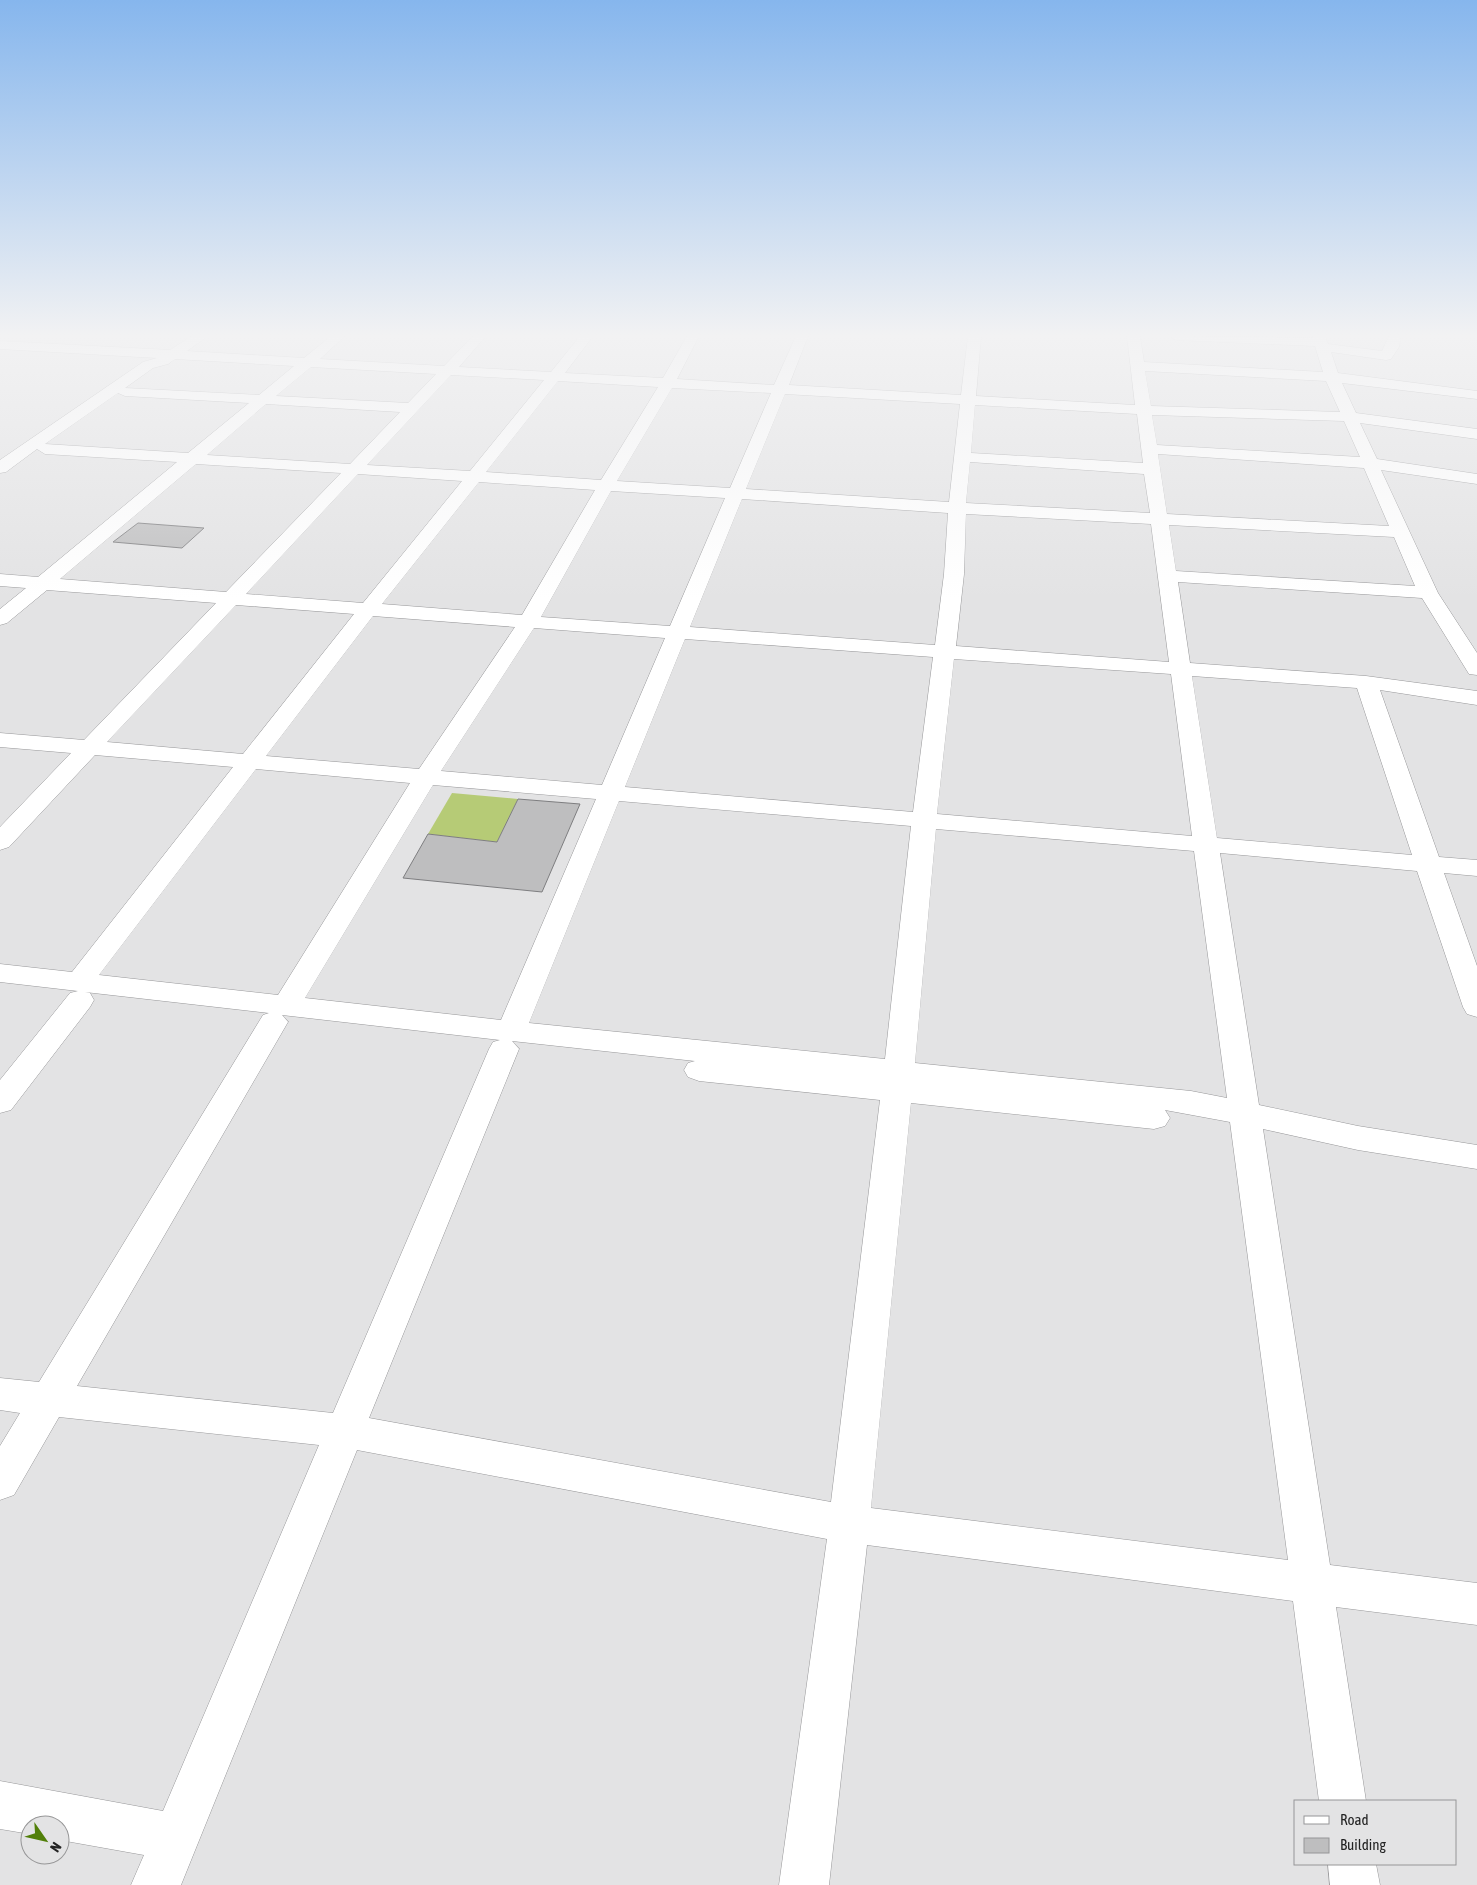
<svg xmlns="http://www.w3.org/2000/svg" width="1477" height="1885" viewBox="0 0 1477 1885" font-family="'Asap Condensed',sans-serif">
<rect width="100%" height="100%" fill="#e3e3e4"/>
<path fill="#b6cb76" d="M452,793L518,799L497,842L428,834Z"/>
<g fill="#bebebf" stroke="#7e7e80">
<path d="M138,523L204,528L182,548L113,542Z"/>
<path d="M518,799L580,804L542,892L403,878L428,834L497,842Z"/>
</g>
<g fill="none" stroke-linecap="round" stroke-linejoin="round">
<g stroke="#979799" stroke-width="1">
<g id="minor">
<path d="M192,336H208L187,351L304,358L331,336H345L320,359L444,366L473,336H486L459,367L551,372L580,336H593L565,373L663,378L687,336H699L677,379L774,385L796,336H808L789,385L961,395L968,336H981L976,396L1135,405L1127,336H1140L1144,362L1323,372L1315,346L1176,340L1169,336L1313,338V336H1325L1328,344L1382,351L1389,336H1401L1399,347L1391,359L1386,360L1331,352L1338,373L1477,391V399L1342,383L1356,413L1477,429V439L1360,423L1377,459L1477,474V484L1381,470L1438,593L1477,653V675L1469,674L1422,598L1178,582L1190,663L1366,676L1477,691V705L1380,690L1439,857L1477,860V876L1444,873L1477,966V1017L1467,1014L1463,1007L1417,871L1220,853L1259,1105L1358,1126L1477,1145V1169L1358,1150L1263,1129L1330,1565L1477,1583V1625L1336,1607L1366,1801H1319L1293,1601L867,1545L829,1885H779L827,1539L357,1450L181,1885H131L144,1855L60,1840V1825H30V1834L0,1829V1781L163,1811L319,1445L59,1417L14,1495L0,1500V1446L20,1413L0,1410V1378L39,1382L263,1015L269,1013L85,992L90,993L94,1000L90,1007L11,1110L0,1113V1080L70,993L78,991L0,982V964L72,972L233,767L95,755L9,847L0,850V827L71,753L0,747V733L84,740L216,603L47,590L7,623L0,625V609L26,588L0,586V574L38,577L177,462L45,454L37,449L6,472L0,473V460L143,362L157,358L0,349V341L170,350ZM175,359L294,366L259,395L125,388L153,368L168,364ZM311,367L436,374L408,403L276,396ZM1145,371L1326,381L1340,412L1151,406ZM451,375L544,380L470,471L367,465ZM558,381L658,387L601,480L486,472ZM672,388L771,393L730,488L617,481ZM118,393L125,396L249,403L188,453L45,444ZM785,394L960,404L949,502L746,489ZM266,404L400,412L350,464L207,455ZM975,405L1137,414L1143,463L971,453ZM1152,415L1344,421L1360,457L1157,445ZM1158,454L1364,468L1389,526L1167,514ZM970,462L1144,474L1150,513L966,503ZM196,464L341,473L226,592L60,579ZM358,474L462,481L363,603L246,594ZM479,482L595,490L522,615L382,604ZM611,491L725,498L670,626L541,617ZM742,499L948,513L944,574L935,645L690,627ZM966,514L1151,524L1169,662L956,646L964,574ZM1169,525L1394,537L1415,586L1176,571ZM236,605L354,614L243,754L107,742ZM373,616L515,627L419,769L266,756ZM534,628L665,638L602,785L441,771ZM685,639L933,657L913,812L625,787ZM954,659L1171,674L1192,836L937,814ZM1192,676L1357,688L1412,855L1217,838ZM256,769L410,783L278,995L99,975ZM433,785L596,799L501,1020L305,998ZM619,801L911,826L885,1059L529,1023ZM936,829L1194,851L1227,1098L1191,1091L915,1063ZM282,1015L500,1040L493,1042L489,1049L333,1413L77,1386L288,1022ZM512,1041L695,1061L688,1063L684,1070L688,1077L699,1081L880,1100L831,1502L369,1418L519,1049ZM911,1103L1154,1129L1165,1126L1170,1118L1165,1110L1230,1122L1288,1560L871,1508Z"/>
<path d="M1328,1864H1376L1380,1885H1330Z"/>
</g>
</g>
<use href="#minor" fill="#fff" fill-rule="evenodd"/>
</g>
<linearGradient id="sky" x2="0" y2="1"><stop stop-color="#86b6ed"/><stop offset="0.56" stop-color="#f2f2f3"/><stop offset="1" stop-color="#f2f2f3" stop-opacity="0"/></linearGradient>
<rect width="1477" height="599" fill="url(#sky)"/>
<rect x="1294" y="1800" width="162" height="65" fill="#e3e3e4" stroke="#969697"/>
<rect x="1304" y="1816" width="25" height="8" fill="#ffffff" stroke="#969697"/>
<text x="1340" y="1825" font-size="15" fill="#232323">Road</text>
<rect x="1304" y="1838" width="25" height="15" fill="#bebebf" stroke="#969697"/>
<text x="1340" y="1850" font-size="15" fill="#232323">Building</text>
<g transform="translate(45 1840) rotate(124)"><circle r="24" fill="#e3e3e4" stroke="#969697"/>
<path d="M0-4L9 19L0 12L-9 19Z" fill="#517f09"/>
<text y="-8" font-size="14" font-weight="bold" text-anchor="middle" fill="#232323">N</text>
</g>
</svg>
